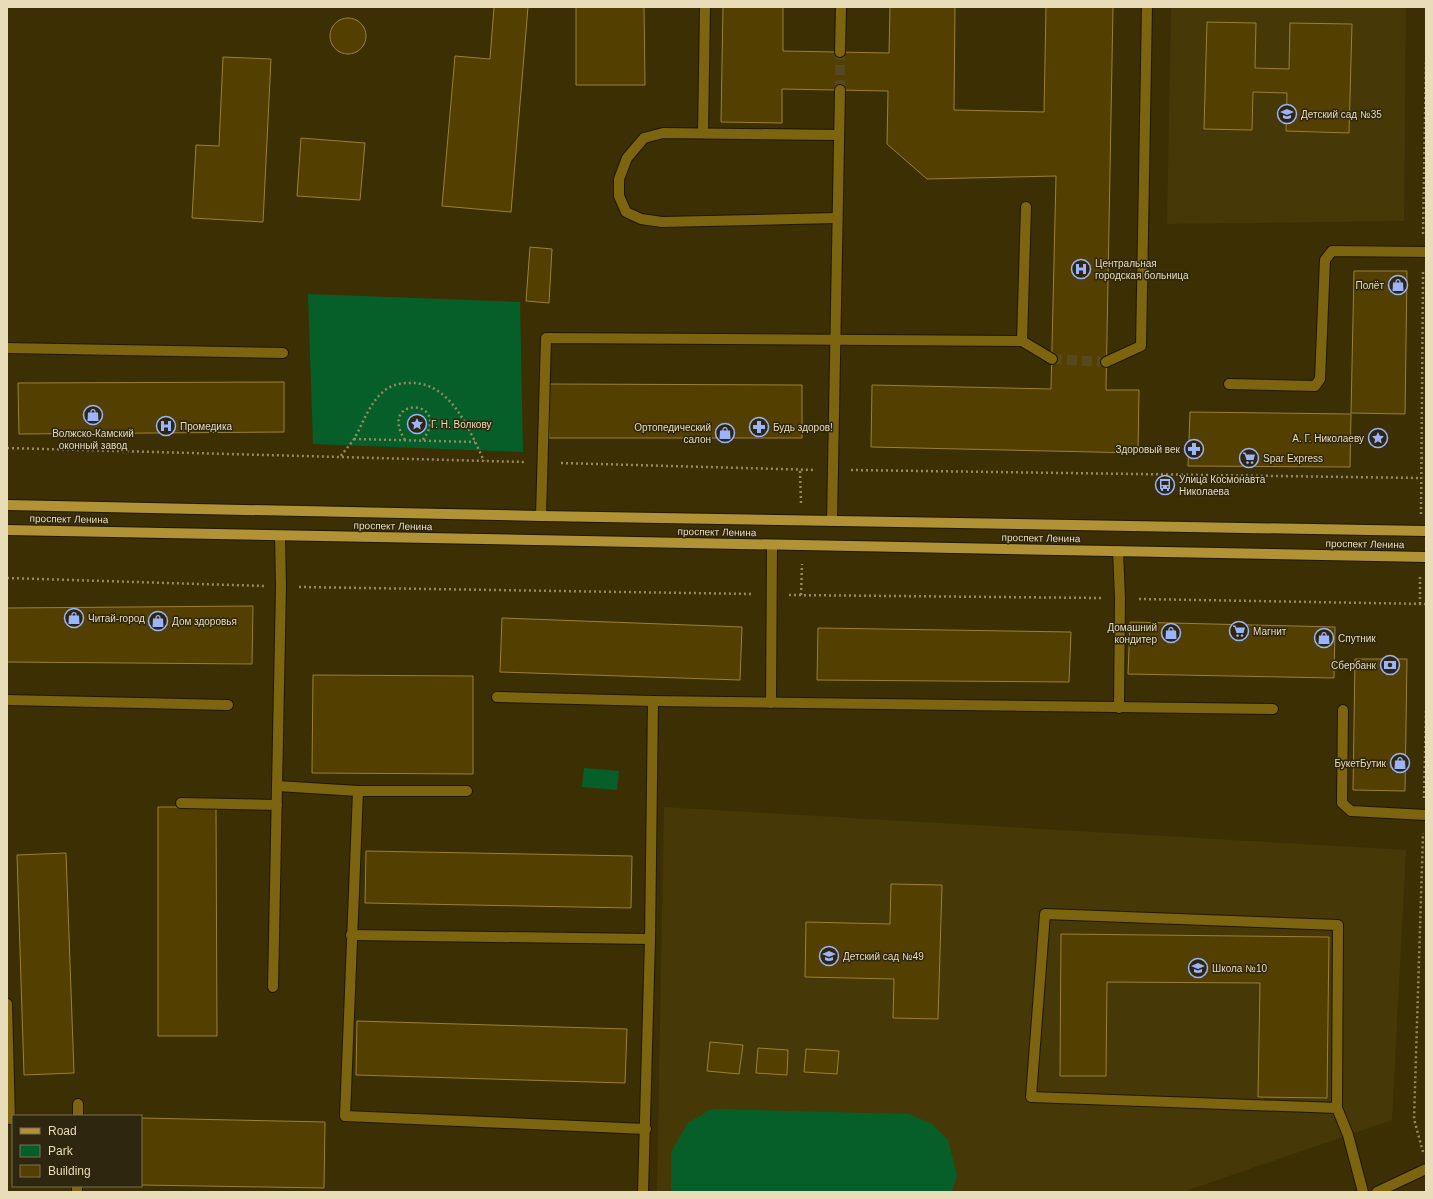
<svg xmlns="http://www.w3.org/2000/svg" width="1433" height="1199" viewBox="0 0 1433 1199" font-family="Arial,sans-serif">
<rect width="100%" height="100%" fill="#3c2f04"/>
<g fill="#473807">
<path d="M1171,7H1406L1404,221L1167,224Z"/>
<path d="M664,807L1406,850L1392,1120L1183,1192H657Z"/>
</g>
<g fill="#065f29">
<path d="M308,294L520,302L523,452L313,444Z"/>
<path d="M584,768L619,771L617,790L582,787Z"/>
<path d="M711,1109L909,1114L932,1124L948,1140L957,1175L952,1192H673L671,1189V1152L688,1123Z"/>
</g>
<g fill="#534000" stroke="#9a8034">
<path d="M494,7H528L511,212L442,206L455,56L490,59Z"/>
<path d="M576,7H644L645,85H576Z"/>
<path d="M723,7H783V51L889,53L890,7H955L954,110L1044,112L1046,7H1113L1106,390H1139L1138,453L871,447L872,385L1051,389L1056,176L927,179L887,144L888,91L782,89V123L721,122Z"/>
<circle cx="348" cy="36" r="18"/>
<path d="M1207,22L1256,23L1255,68L1289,69L1290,23L1352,24L1349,133L1286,131L1287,93L1253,92L1252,130L1204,129Z"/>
<path d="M223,57L271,59L263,222L192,218L196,145L219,146Z"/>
<path d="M301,138L365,143L360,200L297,196Z"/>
<path d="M530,247L552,249L549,303L526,301Z"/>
<path d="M1354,271H1407L1405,414L1351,413Z"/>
<path d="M284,382V432L19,434L18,383Z"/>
<path d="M549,384L802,385V438H549Z"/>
<path d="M1190,412L1351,414L1350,467L1188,466Z"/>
<path d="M253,606L252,664L7,662V608Z"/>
<path d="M502,618L742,627L740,680L500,672Z"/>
<path d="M1130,622L1335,627L1334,678L1128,674Z"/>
<path d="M818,628L1071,632L1069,682L817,680Z"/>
<path d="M1355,659H1407L1405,791L1353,790Z"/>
<path d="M313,675L473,676V774L312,773Z"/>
<path d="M158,807H216L217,1036H158Z"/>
<path d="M366,851L632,856L631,908L365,903Z"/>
<path d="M66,853L74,1073L24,1075L17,855Z"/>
<path d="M891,884L942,885L938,1019L893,1018L894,979L805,977L806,922L890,924Z"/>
<path d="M1061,934L1329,937L1327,1098L1258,1097L1260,983L1107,982L1106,1076H1060Z"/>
<path d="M357,1021L627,1029L625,1083L356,1075Z"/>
<path d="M710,1042L743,1045L739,1074L707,1071Z"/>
<path d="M758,1048L788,1050L787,1075L756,1073Z"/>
<path d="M806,1049L839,1051L837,1074L804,1072Z"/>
<path d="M141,1118L325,1122L324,1188L141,1185Z"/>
</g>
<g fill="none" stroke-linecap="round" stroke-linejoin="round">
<g stroke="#56491f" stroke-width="10" stroke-dasharray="10 5" stroke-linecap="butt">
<path d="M840,90V52"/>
<path d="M1052,359L1106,362"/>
</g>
<g stroke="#201702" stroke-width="12">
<g id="minor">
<path d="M840,52L841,7"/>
<path d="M703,133L705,7"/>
<path d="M837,218L662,222L641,219L626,212L619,196V179L627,158L644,138L663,133L839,135"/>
<path d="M1022,341L1052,359"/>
<path d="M7,348L283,353"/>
<path d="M1106,362L1141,346L1147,7"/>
<path d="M1229,384L1315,386L1320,379L1325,260L1332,251L1426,252"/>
<path d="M541,516L546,338L1022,341L1026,207"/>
<path d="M832,521L840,90"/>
<path d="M1118,551L1120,598L1119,708"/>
<path d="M497,697L653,701L1273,709"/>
<path d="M7,700L228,705"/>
<path d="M771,703L772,545"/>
<path d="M1343,710L1342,803L1351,811L1426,815"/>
<path d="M277,786L358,791H467"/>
<path d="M358,791L345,1116L646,1129"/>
<path d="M181,803L277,805"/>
<path d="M351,935L650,939"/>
<path d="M273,987L281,586L280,536"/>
<path d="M7,1004L10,1119"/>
<path d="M1337,1108L1031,1097L1045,914L1338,925L1337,1108L1348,1135L1363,1192"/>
<path d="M78,1116V1104"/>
<path d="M77,1192V1186"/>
<path d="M643,1192L650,939L653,701"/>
<path d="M1377,1192L1426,1169"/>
</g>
</g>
<g stroke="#201702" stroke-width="12">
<g id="major">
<path d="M7,505L541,516L1426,531"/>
<path d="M7,530L1426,557"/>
</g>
</g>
<g stroke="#968962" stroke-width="2.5" stroke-dasharray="2 3" stroke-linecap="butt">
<path d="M1423,234L1426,60"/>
<path d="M354,439L475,442"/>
<path d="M405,440C376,395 455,398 422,441"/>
<path d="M7,448L524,462"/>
<path d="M341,456C345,450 350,445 354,439C364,422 369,403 385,390C392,385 400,383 408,383C450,380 469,429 484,461"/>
<path d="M1421,458H1426"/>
<path d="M561,463L816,470"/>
<path d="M851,470L1420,478"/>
<path d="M800,471L801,503"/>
<path d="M1421,514L1423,271"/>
<path d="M7,578L264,586"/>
<path d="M299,587L754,594"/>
<path d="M789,595L1102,598"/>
<path d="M801,595L802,564"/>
<path d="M1139,599L1426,604"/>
<path d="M1420,604V575"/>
<path d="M1424,798L1426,710"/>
<path d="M1423,1152L1414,1119L1423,833"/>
</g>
<use href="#minor" stroke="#7d640f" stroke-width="10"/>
<use href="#major" stroke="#b19234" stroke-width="10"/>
</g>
<defs>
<g id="school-ring" transform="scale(1)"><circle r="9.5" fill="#2e260e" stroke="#9cb4fd" stroke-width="1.5"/><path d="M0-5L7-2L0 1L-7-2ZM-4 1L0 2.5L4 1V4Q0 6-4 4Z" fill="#9cb4fd"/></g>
<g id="hospital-ring" transform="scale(1)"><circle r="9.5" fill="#2e260e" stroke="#9cb4fd" stroke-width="1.5"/><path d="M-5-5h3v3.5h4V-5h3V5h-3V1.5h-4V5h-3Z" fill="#9cb4fd"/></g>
<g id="shop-ring" transform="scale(1)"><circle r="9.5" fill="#2e260e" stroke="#9cb4fd" stroke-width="1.5"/><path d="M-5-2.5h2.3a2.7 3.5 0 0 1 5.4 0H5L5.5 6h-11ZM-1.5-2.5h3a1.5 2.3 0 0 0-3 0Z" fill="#9cb4fd"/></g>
<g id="sight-ring" transform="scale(1)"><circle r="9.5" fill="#2e260e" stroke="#9cb4fd" stroke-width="1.5"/><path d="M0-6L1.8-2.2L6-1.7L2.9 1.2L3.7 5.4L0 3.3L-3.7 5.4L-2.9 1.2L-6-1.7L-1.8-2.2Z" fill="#9cb4fd"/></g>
<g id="pharmacy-ring" transform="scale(1)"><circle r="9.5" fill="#2e260e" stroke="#9cb4fd" stroke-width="1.5"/><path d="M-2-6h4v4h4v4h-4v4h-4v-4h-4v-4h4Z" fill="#9cb4fd"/></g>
<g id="supermarket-ring" transform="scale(1)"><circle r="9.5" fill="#2e260e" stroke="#9cb4fd" stroke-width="1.5"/><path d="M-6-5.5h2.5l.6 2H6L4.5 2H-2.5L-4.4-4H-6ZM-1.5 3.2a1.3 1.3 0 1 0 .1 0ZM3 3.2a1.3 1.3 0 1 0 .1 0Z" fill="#9cb4fd"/></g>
<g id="bus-ring" transform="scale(1)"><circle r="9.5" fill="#2e260e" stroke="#9cb4fd" stroke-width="1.5"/><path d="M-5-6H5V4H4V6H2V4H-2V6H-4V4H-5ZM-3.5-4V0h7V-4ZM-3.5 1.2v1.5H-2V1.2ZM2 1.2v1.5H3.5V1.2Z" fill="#9cb4fd"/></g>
<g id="bank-ring" transform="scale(1)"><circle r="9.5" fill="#2e260e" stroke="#9cb4fd" stroke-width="1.5"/><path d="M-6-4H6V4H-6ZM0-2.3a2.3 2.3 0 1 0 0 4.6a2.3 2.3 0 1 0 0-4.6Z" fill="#9cb4fd"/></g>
</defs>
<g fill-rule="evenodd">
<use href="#school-ring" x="1287" y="114"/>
<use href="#hospital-ring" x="1081" y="269"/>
<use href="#shop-ring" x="1398" y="285"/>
<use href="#shop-ring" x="93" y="415"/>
<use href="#sight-ring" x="417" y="424"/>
<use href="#hospital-ring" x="166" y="426"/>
<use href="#pharmacy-ring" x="759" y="427"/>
<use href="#shop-ring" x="725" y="433"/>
<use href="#sight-ring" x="1378" y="438"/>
<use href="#pharmacy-ring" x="1194" y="449"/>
<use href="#supermarket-ring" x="1249" y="458"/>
<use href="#bus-ring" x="1165" y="485"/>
<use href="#shop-ring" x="74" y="618"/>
<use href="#shop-ring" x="158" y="621"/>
<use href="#supermarket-ring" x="1239" y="631"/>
<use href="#shop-ring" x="1171" y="633"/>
<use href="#shop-ring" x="1324" y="638"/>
<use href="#bank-ring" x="1390" y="665"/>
<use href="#shop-ring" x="1400" y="763"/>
<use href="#school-ring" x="829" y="956"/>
<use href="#school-ring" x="1198" y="968"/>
</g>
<g text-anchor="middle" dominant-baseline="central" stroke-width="3" stroke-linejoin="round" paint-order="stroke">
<g font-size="10" fill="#e9dcb8" stroke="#2e260e" text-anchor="start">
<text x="1301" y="114">Детский сад №35</text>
<text x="1095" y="263">Центральная<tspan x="1095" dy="12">городская больница</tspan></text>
<text x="1384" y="285" text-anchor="end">Полёт</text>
<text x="431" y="424">Г. Н. Волкову</text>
<text x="180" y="426">Промедика</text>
<text x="711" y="427" text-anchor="end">Ортопедический<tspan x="711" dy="12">салон</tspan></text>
<text x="773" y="427">Будь здоров!</text>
<text x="93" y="433" text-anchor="middle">Волжско-Камский<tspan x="93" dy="12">оконный завод</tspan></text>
<text x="1364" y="438" text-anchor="end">А. Г. Николаеву</text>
<text x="1180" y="449" text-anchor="end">Здоровый век</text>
<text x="1263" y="458">Spar Express</text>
<text x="1179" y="479">Улица Космонавта<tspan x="1179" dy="12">Николаева</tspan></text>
<text x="88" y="618">Читай-город</text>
<text x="172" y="621">Дом здоровья</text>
<text x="1157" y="627" text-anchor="end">Домашний<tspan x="1157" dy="12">кондитер</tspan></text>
<text x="1253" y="631">Магнит</text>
<text x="1338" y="638">Спутник</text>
<text x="1376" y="665" text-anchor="end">Сбербанк</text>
<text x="1386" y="763" text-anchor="end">БукетБутик</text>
<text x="843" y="956">Детский сад №49</text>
<text x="1212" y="968">Школа №10</text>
</g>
<g font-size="10" fill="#e9dcb8" stroke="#2e260e">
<text transform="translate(69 519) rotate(1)">проспект Ленина</text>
<text transform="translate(393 526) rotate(1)">проспект Ленина</text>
<text transform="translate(717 532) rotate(1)">проспект Ленина</text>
<text transform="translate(1041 538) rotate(1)">проспект Ленина</text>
<text transform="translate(1365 544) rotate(1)">проспект Ленина</text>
</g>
</g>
<rect width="1433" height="1199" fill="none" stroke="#e9dcb8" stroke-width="16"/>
<rect x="12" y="1115" width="130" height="72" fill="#2e260e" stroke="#796f52"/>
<rect x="20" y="1128" width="20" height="6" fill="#b19234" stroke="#796f52"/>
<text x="48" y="1135" font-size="12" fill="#e9dcb8">Road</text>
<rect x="20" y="1145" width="20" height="12" fill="#065f29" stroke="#796f52"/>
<text x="48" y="1155" font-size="12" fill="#e9dcb8">Park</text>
<rect x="20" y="1165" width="20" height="12" fill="#534000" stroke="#796f52"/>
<text x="48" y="1175" font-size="12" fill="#e9dcb8">Building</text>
</svg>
